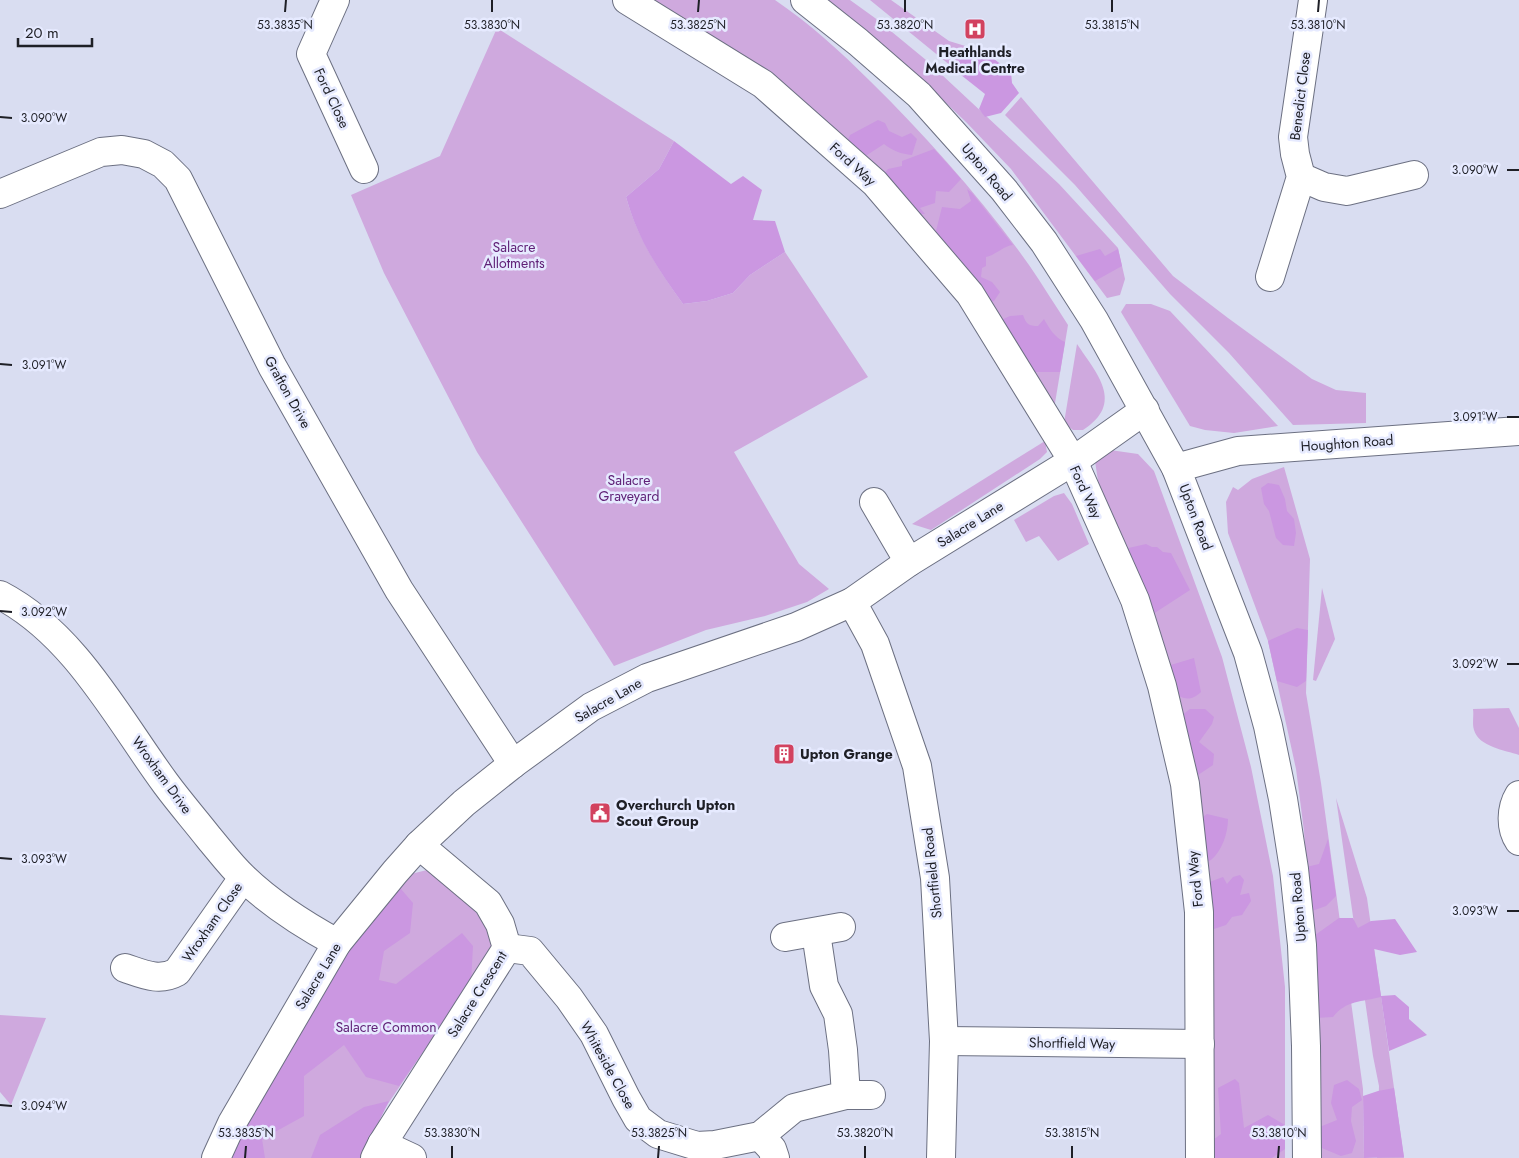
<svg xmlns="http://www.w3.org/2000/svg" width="1519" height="1158" viewBox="0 0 1519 1158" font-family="Jost,sans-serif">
<rect width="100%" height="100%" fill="#d9ddf1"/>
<g fill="#cfa9de">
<path d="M651,0H775C809,23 841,52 870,81C927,137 982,199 1029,265C1042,284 1055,305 1068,325L1054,409L925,227Z"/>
<path d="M820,0H850L875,18L926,60L1059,184L1118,248L1125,279L1120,295L1107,298L1011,169L966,122L904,63Z"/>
<path d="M870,0H891L949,41L985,52L964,57L951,66Z"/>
<path d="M497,28L674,141L659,169L626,197C638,239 658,269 683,304L707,301L733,293L750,275L785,252L868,377L734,452L799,564L829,589L807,602L765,616L706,630L614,666L477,452L384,273L351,195L440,156Z"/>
<path d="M1021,97L1173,276L1228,318L1312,379L1336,390L1366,393V423L1293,425L1229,353L1170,294L1075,185L1005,115Z"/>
<path d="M1126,304H1151L1170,311L1278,426L1234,433L1205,430L1190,426L1121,312Z"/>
<path d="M1077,344C1097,374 1125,403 1083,430H1073L1064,423Z"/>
<path d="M1045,441L1047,452L1040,459L931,530L912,524Z"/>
<path d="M1110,450L1138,454L1154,471L1222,657L1251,767L1273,876L1285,987V1158H1207L1206,936L1154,627L1098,481L1095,461Z"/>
<path d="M1284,467L1310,559L1306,693L1321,783L1363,1089L1364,1158H1316L1311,938L1304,831L1296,769L1268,641L1228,533L1226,502L1233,487L1238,490L1252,479Z"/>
<path d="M1064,493L1072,504L1089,544L1058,561L1039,536L1026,542L1014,520L1054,496Z"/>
<path d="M1322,588L1335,639L1316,681L1313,680Z"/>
<path d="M1509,708L1519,728V755C1505,750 1479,747 1474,730C1472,724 1474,715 1473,709Z"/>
<path d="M1336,798L1367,898L1404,1158H1377L1379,1086L1373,1056Z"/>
<path d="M427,870L462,893L491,933L493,949L381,1114L359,1158H227L403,876Z"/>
<path d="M0,1015L46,1018L11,1105L0,1092Z"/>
</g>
<g fill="#cb97e1">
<path d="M985,52L1011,72L1012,83L1019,93L1001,113L985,117L979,109L985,94L961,75L951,66L964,57Z"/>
<path d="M878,120L885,123L889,131L902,137L911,133L917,139L912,155C901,154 893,151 884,144L864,157L845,146L850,135Z"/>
<path d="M674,141L731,184L743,176L762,190L753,220L775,221L785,252L750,275L733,293L707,301L683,304C657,268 638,240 626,197L659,169Z"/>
<path d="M934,149L961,179L949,192L936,191L935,203L920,208L925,214H912L879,180L888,169L902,166V161Z"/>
<path d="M967,189L972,193L1013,245C1003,246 996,255 986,257V266L982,268L981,277L992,282L1000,292L994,301L985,304L934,239L942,207L960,209L971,201Z"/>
<path d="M1100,249L1105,256L1118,249L1122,266L1095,281L1076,256Z"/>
<path d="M1023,315C1026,324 1029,326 1038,326L1044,319C1049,328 1055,338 1065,342L1060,372H1030L997,322L1010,316Z"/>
<path d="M1268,483L1279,485L1285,499L1287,511L1294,519L1296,533L1294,546L1283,545L1276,538L1269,511L1264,504L1261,488Z"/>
<path d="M1146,544L1152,547H1157L1163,552L1171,553L1190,590L1150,616L1124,549Z"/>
<path d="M1297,628L1308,630L1306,681L1297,687L1277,681L1268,641Z"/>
<path d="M1194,658L1201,692C1189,703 1183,698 1170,692L1164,667Z"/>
<path d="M1190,709H1205L1214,717L1212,724L1199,742L1214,754L1213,765L1192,779L1177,719Z"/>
<path d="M1207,814L1228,819C1228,833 1222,851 1211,860C1208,862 1202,863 1199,864L1196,822Z"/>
<path d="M1328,839L1336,896L1326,906L1309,912L1306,867L1319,864Z"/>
<path d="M1240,875L1244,880L1240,895L1249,893L1251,901L1242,915L1232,917L1226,925L1211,930L1204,884L1223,877L1227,884L1233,877Z"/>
<path d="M393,889H401L413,903L410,933L384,951L379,980L396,984L462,933L473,946L471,983L399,1086L366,1077L344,1045L304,1076V1116L262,1139L265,1158H227L338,954Z"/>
<path d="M1339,918H1353L1358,928L1371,921L1395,919L1417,952L1400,955L1374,949L1381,996L1395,995L1409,1007V1019L1427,1035L1389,1051L1381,997C1362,1002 1346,1000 1333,1017L1315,1018L1311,938Z"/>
<path d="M1235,1079L1239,1083L1244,1128L1268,1115L1285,1125V1149L1272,1158H1215L1211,1151L1213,1140L1221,1134L1218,1088Z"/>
<path d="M1347,1080L1359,1089L1362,1100L1352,1107L1351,1121L1356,1141L1352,1153L1341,1156L1317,1146V1128L1337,1120L1331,1103L1334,1085Z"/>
<path d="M1394,1088L1404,1157L1364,1158L1363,1096L1378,1091Z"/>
<path d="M389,1101L361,1158H311L320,1135L364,1107Z"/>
</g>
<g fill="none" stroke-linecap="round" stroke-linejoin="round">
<g stroke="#6c7082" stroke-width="30">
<g id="minor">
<path d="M335,0L311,54L364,169"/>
<path d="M627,0L763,84L875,183L970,294L1073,461L1135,600L1162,686L1185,784L1199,912L1200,1158"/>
<path d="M1301,177L1324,187L1347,191L1414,175"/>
<path d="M0,194L101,152L122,150L144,154L163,164L178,179L272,366L399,590L513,764"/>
<path d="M1270,277L1301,177L1295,154L1293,137L1313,0"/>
<path d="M1176,468L1238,451L1519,431"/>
<path d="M874,502L909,562"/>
<path d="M0,595C75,634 118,719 166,784C180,803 195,820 209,838C220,851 231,866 244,878C271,904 304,925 337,943"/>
<path d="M852,602L875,644L917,766L935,878L944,1041L941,1158"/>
<path d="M1519,795C1511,808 1510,828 1519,841"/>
<path d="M785,937L841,927"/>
<path d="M507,948L530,951L569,998L594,1034L626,1098L638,1119L658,1134L697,1146L715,1145L760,1136L794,1108L846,1095L843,1050L838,1014L824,986L816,933"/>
<path d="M125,968C143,974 159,982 177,972L243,878"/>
<path d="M944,1041L1200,1044"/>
<path d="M846,1095H871"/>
<path d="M760,1136L772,1149L775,1158"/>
<path d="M382,1144L412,1158"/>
<path d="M216,1158L232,1123L337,943L395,872L419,845L464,803L513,764L591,707L647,678L796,627L852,602L909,562L1073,461L1145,410"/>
<path d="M375,1158L382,1144L507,948L500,924L488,903L419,845"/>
</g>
</g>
<g stroke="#6c7082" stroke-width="30">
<path id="major" d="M805,0L858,42L919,95L1004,190L1044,242L1094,320L1176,468L1248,653L1268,726L1283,799L1294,869L1302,945L1306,1046L1307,1158"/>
</g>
<use href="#minor" stroke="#fff" stroke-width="28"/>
<use href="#major" stroke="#fff" stroke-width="28"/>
</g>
<path fill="none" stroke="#1e1f26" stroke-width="2" d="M285,12L286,0M492,12V0M698,12L699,0M905,12V0M1112,12V0M1318,12L1319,0M0,117L12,118M1507,170H1519M0,364L12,365M1507,417H1519M0,611L12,612M1507,664H1519M0,858L12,859M1507,911H1519M0,1105L12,1106M245,1158L246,1146M452,1158V1146M658,1158L659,1146M865,1158V1146M1072,1158V1146M1278,1158L1279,1146"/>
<defs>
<g id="hospital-square" transform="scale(1.125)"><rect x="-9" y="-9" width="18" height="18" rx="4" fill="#d2425f" stroke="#e6eaff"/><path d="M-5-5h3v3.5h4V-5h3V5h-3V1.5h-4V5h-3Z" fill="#fff"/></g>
<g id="building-square" transform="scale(1.125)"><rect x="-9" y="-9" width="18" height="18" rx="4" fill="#d2425f" stroke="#e6eaff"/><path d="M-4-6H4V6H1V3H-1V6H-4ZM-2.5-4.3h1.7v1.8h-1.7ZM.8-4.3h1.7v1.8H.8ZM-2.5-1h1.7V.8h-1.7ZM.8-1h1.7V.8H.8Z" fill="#fff"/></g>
<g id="civic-square" transform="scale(1.125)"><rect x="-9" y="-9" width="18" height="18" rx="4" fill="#d2425f" stroke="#e6eaff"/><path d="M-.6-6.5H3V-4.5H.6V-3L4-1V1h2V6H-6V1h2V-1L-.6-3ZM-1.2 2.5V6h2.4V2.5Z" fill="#fff"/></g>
</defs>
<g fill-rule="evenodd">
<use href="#hospital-square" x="975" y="29"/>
<use href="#building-square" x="784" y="754"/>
<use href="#civic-square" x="600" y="813"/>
</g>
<g text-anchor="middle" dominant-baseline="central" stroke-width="5" stroke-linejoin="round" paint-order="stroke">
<g font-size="14" font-weight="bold" fill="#1e1f26" stroke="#e6eaff" text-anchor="start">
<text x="975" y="52" text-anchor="middle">Heathlands<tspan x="975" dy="16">Medical Centre</tspan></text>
<text x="800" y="754">Upton Grange</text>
<text x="616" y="805">Overchurch Upton<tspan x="616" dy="16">Scout Group</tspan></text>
</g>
<g font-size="14" fill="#1e1f26" stroke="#e6eaff">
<text transform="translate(1300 96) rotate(-83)">Benedict Close</text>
<text transform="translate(332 98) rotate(65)">Ford Close</text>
<text transform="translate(853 164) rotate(42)">Ford Way</text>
<text transform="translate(987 172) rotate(50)">Upton Road</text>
<text transform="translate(288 392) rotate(61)">Grafton Drive</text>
<text transform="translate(1347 443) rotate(-4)">Houghton Road</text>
<text transform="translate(1086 492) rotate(65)">Ford Way</text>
<text transform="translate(1196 517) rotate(69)">Upton Road</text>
<text transform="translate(970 524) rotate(-32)">Salacre Lane</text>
<text transform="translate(608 700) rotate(-30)">Salacre Lane</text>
<text transform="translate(162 775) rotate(54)">Wroxham Drive</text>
<text transform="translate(932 873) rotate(-96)">Shortfield Road</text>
<text transform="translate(1195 879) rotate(-96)">Ford Way</text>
<text transform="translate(1298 907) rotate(-95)">Upton Road</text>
<text transform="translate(212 922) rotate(-55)">Wroxham Close</text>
<text transform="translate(318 976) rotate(-59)">Salacre Lane</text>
<text transform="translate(477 994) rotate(-58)">Salacre Crescent</text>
<text transform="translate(1072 1043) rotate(1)">Shortfield Way</text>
<text transform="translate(608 1065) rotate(61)">Whiteside Close</text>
</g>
<g font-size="14" fill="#602177" stroke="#e6eaff">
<text x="514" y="247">Salacre<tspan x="514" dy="16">Allotments</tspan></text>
<text x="629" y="480">Salacre<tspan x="629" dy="16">Graveyard</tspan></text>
<text x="386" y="1027">Salacre Common</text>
</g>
</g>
<g font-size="12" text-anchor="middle" fill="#1e1f26" stroke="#e6eaff" stroke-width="5" stroke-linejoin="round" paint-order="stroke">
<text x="285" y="29">53.3835°N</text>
<text x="492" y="29">53.3830°N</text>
<text x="698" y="29">53.3825°N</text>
<text x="905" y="29">53.3820°N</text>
<text x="1112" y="29">53.3815°N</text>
<text x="1318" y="29">53.3810°N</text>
<text x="44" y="122">3.090°W</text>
<text x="1475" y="174">3.090°W</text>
<text x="44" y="369">3.091°W</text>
<text x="1475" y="421">3.091°W</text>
<text x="44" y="616">3.092°W</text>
<text x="1475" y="668">3.092°W</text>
<text x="44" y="863">3.093°W</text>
<text x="1475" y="915">3.093°W</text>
<text x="44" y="1110">3.094°W</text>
<text x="246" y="1137">53.3835°N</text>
<text x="452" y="1137">53.3830°N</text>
<text x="659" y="1137">53.3825°N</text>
<text x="865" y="1137">53.3820°N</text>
<text x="1072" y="1137">53.3815°N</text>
<text x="1279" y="1137">53.3810°N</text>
</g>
<path d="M18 38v8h74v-8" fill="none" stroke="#1e1f26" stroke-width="2.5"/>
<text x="25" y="38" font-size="15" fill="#1e1f26" stroke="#e6eaff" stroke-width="4" paint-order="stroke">20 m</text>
</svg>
